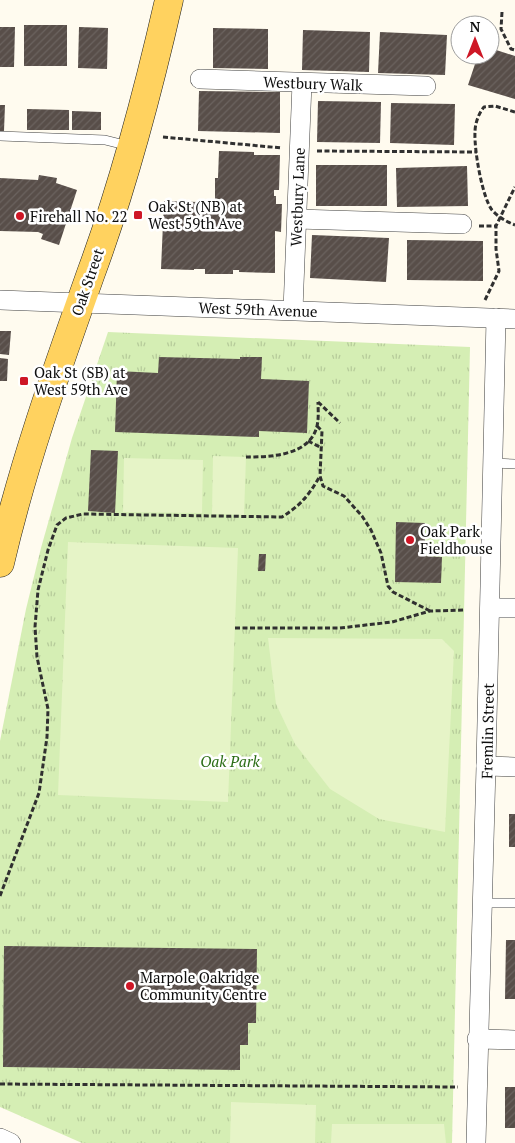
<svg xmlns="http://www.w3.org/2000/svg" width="515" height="1143" viewBox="0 0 515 1143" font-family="'PT Serif',serif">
<defs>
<pattern id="grass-tufts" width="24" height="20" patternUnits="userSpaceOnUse" patternTransform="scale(1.25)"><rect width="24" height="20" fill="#d5eeb4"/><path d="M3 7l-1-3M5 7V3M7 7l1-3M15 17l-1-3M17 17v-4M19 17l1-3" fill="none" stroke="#b6cb9a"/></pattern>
<pattern id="building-hatch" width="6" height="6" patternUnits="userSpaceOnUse" patternTransform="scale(1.25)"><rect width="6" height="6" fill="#584e49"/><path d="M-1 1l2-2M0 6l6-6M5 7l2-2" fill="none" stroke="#6b635f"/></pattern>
</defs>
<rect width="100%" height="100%" fill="#fffbef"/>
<path fill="url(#grass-tufts)" d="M108,332L470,347L452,1143H82L0,1107V741L26,609L41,548L72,438Z"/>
<g fill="#e6f4c7">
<path d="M213,456L246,457L244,515L212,514Z"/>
<path d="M124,458L203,460L202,513L123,512Z"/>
<path d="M68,542L238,548L228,802L58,795Z"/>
<path d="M268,638L442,639L454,651L445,832L379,819L330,789L295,744L276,704Z"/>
<path d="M231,1102L316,1105L315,1143H230Z"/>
<path d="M332,1124H444L446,1143H331Z"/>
</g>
<g fill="url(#building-hatch)">
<rect x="24" y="25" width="43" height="41"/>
<path d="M0,27H15L14,67H0Z"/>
<path d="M79,27L108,28L107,69L78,68Z"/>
<path d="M213,28L268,29V69L213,68Z"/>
<path d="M303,30L370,32L369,72L302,70Z"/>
<path d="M380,32L447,35L445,75L378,73Z"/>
<path d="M490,48L515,56V99L468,85L478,55H490Z"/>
<path d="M199,91L280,92V133L198,131Z"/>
<path d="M318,101L381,102L380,143L317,142Z"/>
<path d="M391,103L455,104L454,145L390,143Z"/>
<path d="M0,105H5L4,131H0Z"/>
<path d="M27,109L69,110V130H27Z"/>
<path d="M72,111L101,112V130H72Z"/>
<path d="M219,151L254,152V155H280L279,190H274V196H276V204H282L281,232L275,231V273L239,272V270H233V274H205V269H194V270L161,269L164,201L199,202V207H210V212H220V204H215V178H218Z"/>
<rect x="316" y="165" width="71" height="41"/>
<path d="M467,166L468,206L397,207L396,168Z"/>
<path d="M39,175L57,178L56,183L77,190L59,245L41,239L43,234L38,232L0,231V178L38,180Z"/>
<path d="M312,235L389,238L386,282L310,278Z"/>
<path d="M407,240L483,241V281L407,280Z"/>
<path d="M0,331H11L9,355L0,354Z"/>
<path d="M159,357L240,359V357H262L261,379L309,381L307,433L259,431V437L115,432L117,371L158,373Z"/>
<path d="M0,358L8,359L7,381H0Z"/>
<path d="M91,450L118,451L115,513L88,511Z"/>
<path d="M396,522L425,523V556L442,557L441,583L395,582Z"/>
<path d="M259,554H266L265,571H258Z"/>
<rect x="509" y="814" width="6" height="33"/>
<path d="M506,940H515V999H505Z"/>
<path d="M4,946L257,949L256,1023H248V1045H240V1070L3,1067Z"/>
<rect x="505" y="1087" width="10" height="41"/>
</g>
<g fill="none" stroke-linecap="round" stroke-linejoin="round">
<g stroke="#414141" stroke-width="10">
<g id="service">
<path d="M0,136L105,140L129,146"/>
<path d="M493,463L515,464"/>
<path d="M482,903H515"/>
</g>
</g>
<g stroke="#414141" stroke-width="20">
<g id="minor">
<path d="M200,79L426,86"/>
<path d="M297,219L462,224"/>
<path d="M0,300L515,319"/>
<path d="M293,310L302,83"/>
<path d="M490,608H515"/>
<path d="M486,766L515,767"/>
<path d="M477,1039L515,1040"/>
<path d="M0,1138L11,1143"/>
<path d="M476,1143L486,766L496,318"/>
</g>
</g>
<g stroke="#1f1f1f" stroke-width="29">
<path id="primary" d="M0,563C23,464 57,369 91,273C124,184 148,92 169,0"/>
</g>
<g stroke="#303030" stroke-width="3" stroke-dasharray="5 2.5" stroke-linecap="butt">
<path d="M502,12L501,29L511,49L515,50"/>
<path d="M515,112L495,106L484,107C479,113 475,123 475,132C474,149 482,197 492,210C498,217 507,222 515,225"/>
<path d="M163,137L282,148"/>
<path d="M317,151L477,152"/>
<path d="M479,226H496"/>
<path d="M485,300L499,271L496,249V226L515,187"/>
<path d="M318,402L340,423"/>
<path d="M317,426L322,431L320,476L323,486L344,496L362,516L371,530L381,553L388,586L393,592L430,611"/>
<path d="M308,441L322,448"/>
<path d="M246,457C270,457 310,456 317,426C319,418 318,409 318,402"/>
<path d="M235,628H340L392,622L430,611L465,610"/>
<path d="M0,896L39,793L47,737L48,709L37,657L35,627L38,590L48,550L57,525L66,518L83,514L282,517C301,505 309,495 320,476"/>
<path d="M0,1084L458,1087"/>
</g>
<use href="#service" stroke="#fff" stroke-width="9"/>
<use href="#minor" stroke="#fff" stroke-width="19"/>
<use href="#primary" stroke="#ffd25f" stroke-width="28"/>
</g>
<g fill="#ce1726" stroke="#fff" stroke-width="2">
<rect x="133" y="210" width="10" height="10" rx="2.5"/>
<circle cx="20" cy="216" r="5"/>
<rect x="19" y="376" width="10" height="10" rx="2.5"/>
<circle cx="410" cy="540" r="5"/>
<circle cx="130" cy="986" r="5"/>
</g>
<g text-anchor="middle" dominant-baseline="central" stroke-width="5" stroke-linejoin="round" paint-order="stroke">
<g font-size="15" fill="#0e0e0e" stroke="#fff">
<text transform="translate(313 83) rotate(2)">Westbury Walk</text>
<text transform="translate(297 197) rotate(-88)">Westbury Lane</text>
<text transform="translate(87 282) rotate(-71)">Oak Street</text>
<text transform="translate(258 309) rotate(2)">West 59th Avenue</text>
<text transform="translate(487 731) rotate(-89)">Fremlin Street</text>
</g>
<g font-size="15" fill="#0e0e0e" stroke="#fff" text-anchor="start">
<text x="148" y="206">Oak St (NB) at<tspan x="148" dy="17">West 59th Ave</tspan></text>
<text x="30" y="216">Firehall No. 22</text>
<text x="34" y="372">Oak St (SB) at<tspan x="34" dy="17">West 59th Ave</tspan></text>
<text x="420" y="531">Oak Park<tspan x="420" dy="17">Fieldhouse</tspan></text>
<text x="140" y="977">Marpole Oakridge<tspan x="140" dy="17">Community Centre</tspan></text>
</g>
<g font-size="15" font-style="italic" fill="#2c6e17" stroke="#fff">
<text x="230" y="761">Oak Park</text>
</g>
</g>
<g transform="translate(475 40)"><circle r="24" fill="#ffffff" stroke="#9f9f9f"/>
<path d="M0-4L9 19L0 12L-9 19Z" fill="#ce1726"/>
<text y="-8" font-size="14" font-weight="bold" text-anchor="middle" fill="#0e0e0e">N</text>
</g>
</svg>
